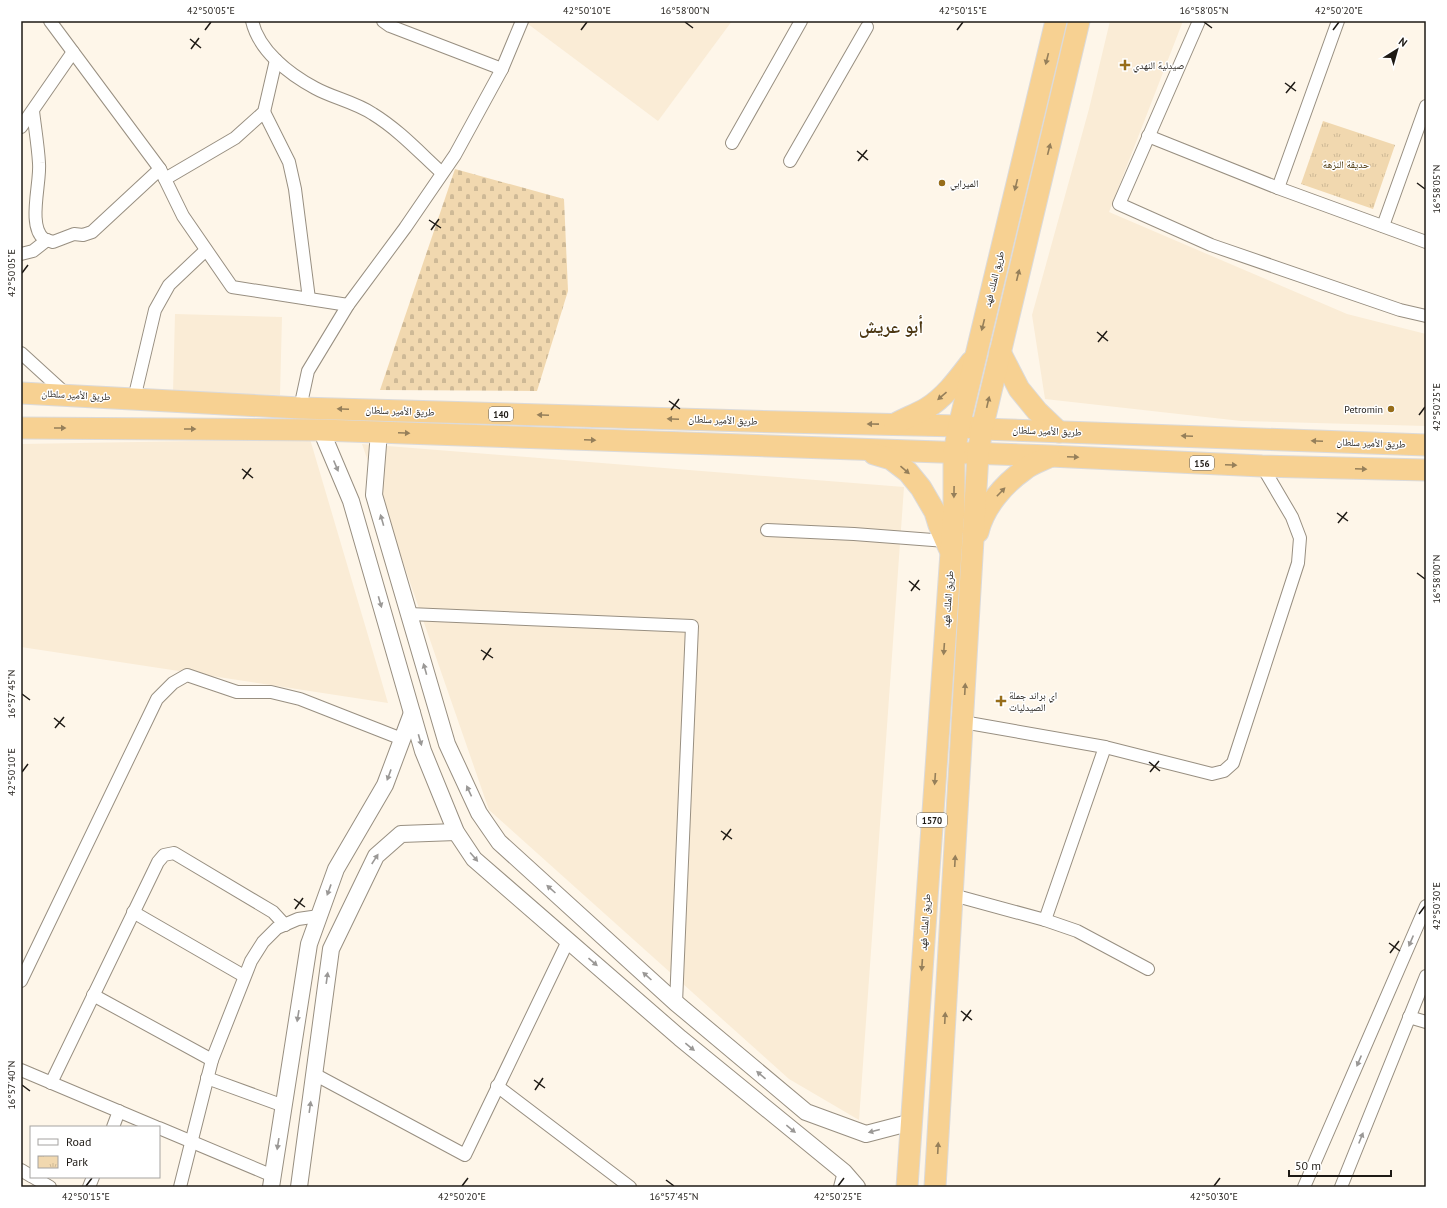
<svg xmlns="http://www.w3.org/2000/svg" width="1447" height="1208" viewBox="0 0 1447 1208" font-family="'PT Sans','Noto Naskh Arabic',sans-serif">
<defs>
<pattern id="cemetery-stones" width="16" height="16" patternUnits="userSpaceOnUse"><rect width="16" height="16" fill="#f1d8af"/><path d="M2 7V4a2 2 0 0 1 4 0v3zM10 15v-3a2 2 0 0 1 4 0v3z" fill="#ceb996"/></pattern>
<pattern id="park-tufts" width="24" height="20" patternUnits="userSpaceOnUse"><rect width="24" height="20" fill="#f1d8af"/><path d="M3 7l-1-3M5 7V3M7 7l1-3M15 17l-1-3M17 17v-4M19 17l1-3" fill="none" stroke="#ceb996"/></pattern>
</defs>
<rect width="100%" height="100%" fill="#fef6e9"/>
<g fill="#faecd6">
<path d="M524,21H732L658,121Z"/>
<path d="M1110,21H1183L1109,212L1347,314L1426,334V426L1241,421L1045,399L1032,315L1089,109Z"/>
<path d="M175,314L282,317L280,395L173,393Z"/>
<path d="M310,439L388,703L21,647V444Z"/>
<path d="M362,444L904,487L859,1120L789,1079L489,810Z"/>
</g>
<path fill="url(#cemetery-stones)" d="M455,169L564,199L568,291L537,391L380,390Z"/>
<path fill="url(#park-tufts)" d="M1323,121L1395,145L1373,209L1301,184Z"/>
<g fill="none" stroke-linecap="round" stroke-linejoin="round">
<g stroke="#988f81" stroke-width="14">
<g id="street">
<path d="M50,21L160,169L183,216L232,287L348,305"/>
<path d="M252,21C259,51 289,74 315,88C333,98 355,102 373,114C399,130 420,153 442,173"/>
<path d="M383,21L390,26L502,69"/>
<path d="M1199,21L1119,204L1211,245L1400,310L1426,316"/>
<path d="M33,111C35,128 38,146 39,163C41,182 27,226 44,239C46,240 50,241 53,242L74,234L83,235L92,232L160,169"/>
<path d="M264,112L289,162L295,189L309,299"/>
<path d="M21,127L73,52"/>
<path d="M1148,136L1278,188L1426,242"/>
<path d="M732,143L801,21"/>
<path d="M790,161L867,27"/>
<path d="M165,179L235,138L264,112L276,60"/>
<path d="M1278,188L1338,21"/>
<path d="M1383,226L1426,106"/>
<path d="M21,254L33,251L47,240"/>
<path d="M21,353L67,395"/>
<path d="M134,399L155,310L169,285L206,250"/>
<path d="M300,408L308,371L348,305L405,228L455,155L502,69L522,21"/>
<path d="M767,530L854,534L946,541"/>
<path d="M409,614L692,626L676,1003"/>
<path d="M963,722L1105,747L1212,774L1224,771L1233,763L1298,563L1300,538L1292,517L1262,466"/>
<path d="M953,895L1045,920L1077,931L1148,969"/>
<path d="M133,912L244,976"/>
<path d="M1045,920L1105,747"/>
<path d="M21,981L157,699L173,683L187,675L237,692H271L300,699L402,739"/>
<path d="M93,995L212,1060"/>
<path d="M1409,1017L1426,1022"/>
<path d="M21,1070L156,1127"/>
<path d="M314,1074L465,1155L568,941"/>
<path d="M207,1078L284,1106"/>
<path d="M51,1083L158,862L164,855L174,853L273,912L285,925"/>
<path d="M497,1086L630,1187"/>
<path d="M113,1127L119,1111"/>
<path d="M159,1128L273,1176"/>
<path d="M21,1170L31,1176"/>
<path d="M33,1177L50,1187"/>
<path d="M89,1187L93,1177"/>
<path d="M180,1187L212,1060L251,961L263,942L277,928L298,919L319,916"/>
<path d="M840,1187L844,1172"/>
<path d="M1304,1187L1426,906"/>
<path d="M1341,1187L1426,976"/>
</g>
</g>
<g stroke="#988f81" stroke-width="18">
<g id="secondary">
<path d="M321,430L351,501L423,751L456,832L474,859L680,1038L844,1172L857,1187"/>
<path d="M379,432L374,495L447,744L479,813L499,842L676,1003L806,1112L866,1134L912,1122"/>
<path d="M271,1187L309,944L336,869L385,785L412,713"/>
<path d="M299,1187L331,949L376,856L401,834L456,832"/>
</g>
</g>
<g stroke="#dbdada" stroke-width="23">
<g id="highway">
<path d="M1000,352L1019,389L1037,411L1059,432"/>
<path d="M21,393L300,408L783,422L959,426L982,429L1426,445"/>
<path d="M895,424C906,418 917,414 927,408C945,397 958,379 971,362"/>
<path d="M21,428L321,430L1050,456L1262,466L1426,470"/>
<path d="M874,454L891,459L908,472L921,488L935,512L939,525L949,548"/>
<path d="M978,532C984,507 1004,484 1024,470C1031,464 1041,461 1049,457"/>
<path d="M907,1187L954,509V453L959,426L1056,21"/>
<path d="M935,1187L978,454L982,429L1079,21"/>
</g>
</g>
<use href="#street" stroke="#fff" stroke-width="12"/>
<use href="#secondary" stroke="#fff" stroke-width="16"/>
<use href="#highway" stroke="#f7d192" stroke-width="21"/>
</g>
<defs><path id="oneway-solid" d="M-6-.8H1V-3.2L6.5 0L1 3.2V.8H-6Z"/></defs>
<g fill="#957f5a">
<use href="#oneway-solid" transform="translate(1047 59) rotate(104)"/>
<use href="#oneway-solid" transform="translate(1049 149) rotate(-76)"/>
<use href="#oneway-solid" transform="translate(1016 185) rotate(104)"/>
<use href="#oneway-solid" transform="translate(1018 275) rotate(-76)"/>
<use href="#oneway-solid" transform="translate(983 325) rotate(104)"/>
<use href="#oneway-solid" transform="translate(942 396) rotate(139)"/>
<use href="#oneway-solid" transform="translate(988 402) rotate(-77)"/>
<use href="#oneway-solid" transform="translate(343 409) rotate(-178)"/>
<use href="#oneway-solid" transform="translate(543 415) rotate(-178)"/>
<use href="#oneway-solid" transform="translate(673 419) rotate(-178)"/>
<use href="#oneway-solid" transform="translate(873 424) rotate(-179)"/>
<use href="#oneway-solid" transform="translate(60 428)"/>
<use href="#oneway-solid" transform="translate(190 429)"/>
<use href="#oneway-solid" transform="translate(404 433) rotate(2)"/>
<use href="#oneway-solid" transform="translate(1187 436) rotate(-178)"/>
<use href="#oneway-solid" transform="translate(590 440) rotate(2)"/>
<use href="#oneway-solid" transform="translate(1317 441) rotate(-178)"/>
<use href="#oneway-solid" transform="translate(1073 457) rotate(3)"/>
<use href="#oneway-solid" transform="translate(1231 465) rotate(3)"/>
<use href="#oneway-solid" transform="translate(1361 469) rotate(2)"/>
<use href="#oneway-solid" transform="translate(905 470) rotate(41)"/>
<use href="#oneway-solid" transform="translate(954 492) rotate(91)"/>
<use href="#oneway-solid" transform="translate(1001 492) rotate(-46)"/>
<use href="#oneway-solid" transform="translate(944 649) rotate(94)"/>
<use href="#oneway-solid" transform="translate(965 689) rotate(-87)"/>
<use href="#oneway-solid" transform="translate(935 779) rotate(94)"/>
<use href="#oneway-solid" transform="translate(955 861) rotate(-87)"/>
<use href="#oneway-solid" transform="translate(922 965) rotate(94)"/>
<use href="#oneway-solid" transform="translate(945 1018) rotate(-87)"/>
<use href="#oneway-solid" transform="translate(938 1148) rotate(-87)"/>
</g>
<g fill="#9a9896">
<use href="#oneway-solid" transform="translate(336 466) rotate(67)"/>
<use href="#oneway-solid" transform="translate(382 520) rotate(-106)"/>
<use href="#oneway-solid" transform="translate(380 602) rotate(74)"/>
<use href="#oneway-solid" transform="translate(425 669) rotate(-106)"/>
<use href="#oneway-solid" transform="translate(420 740) rotate(74)"/>
<use href="#oneway-solid" transform="translate(389 775) rotate(110)"/>
<use href="#oneway-solid" transform="translate(469 791) rotate(-115)"/>
<use href="#oneway-solid" transform="translate(474 857) rotate(49)"/>
<use href="#oneway-solid" transform="translate(375 859) rotate(-57)"/>
<use href="#oneway-solid" transform="translate(551 889) rotate(-138)"/>
<use href="#oneway-solid" transform="translate(329 890) rotate(110)"/>
<use href="#oneway-solid" transform="translate(1411 941) rotate(113)"/>
<use href="#oneway-solid" transform="translate(593 962) rotate(41)"/>
<use href="#oneway-solid" transform="translate(647 976) rotate(-138)"/>
<use href="#oneway-solid" transform="translate(327 978) rotate(-82)"/>
<use href="#oneway-solid" transform="translate(298 1016) rotate(99)"/>
<use href="#oneway-solid" transform="translate(690 1047) rotate(39)"/>
<use href="#oneway-solid" transform="translate(1359 1061) rotate(113)"/>
<use href="#oneway-solid" transform="translate(761 1075) rotate(-140)"/>
<use href="#oneway-solid" transform="translate(310 1107) rotate(-82)"/>
<use href="#oneway-solid" transform="translate(791 1129) rotate(39)"/>
<use href="#oneway-solid" transform="translate(874 1131) rotate(165)"/>
<use href="#oneway-solid" transform="translate(1361 1138) rotate(-68)"/>
<use href="#oneway-solid" transform="translate(278 1144) rotate(99)"/>
</g>
<path fill="none" stroke="#1e1a15" stroke-width="1.5" d="M685,22L693,28M1204,22L1212,28M205,30L211,22M581,30L587,22M957,30L963,22M1333,30L1339,22M190,39L201,48M191,49L199,38M1285,83L1296,91M1286,93L1295,82M857,151L868,160M858,161L867,150M1417,183L1425,189M429,220L441,228M431,230L439,219M22,273L28,265M1097,332L1108,341M1098,342L1107,331M669,401L680,409M671,410L679,399M1419,415L1425,407M242,469L253,478M243,479L251,468M1337,513L1348,521M1338,523L1347,512M1417,573L1425,579M909,581L920,590M911,591L919,580M481,650L493,658M483,660L491,648M22,694L30,700M54,718L65,727M55,728L64,717M1149,762L1160,771M22,772L28,764M1150,772L1159,761M721,831L732,839M723,840L731,829M294,899L305,907M295,909L303,898M1419,914L1425,906M1389,943L1400,951M1390,953L1399,941M961,1011L972,1020M963,1021L971,1010M534,1080L545,1088M22,1085L30,1091M535,1090L543,1078M666,1180L674,1186M86,1186L92,1178M462,1186L468,1178M838,1186L844,1178M1214,1186L1220,1178"/>
<g fill="#976d19" stroke="#fff" stroke-width="1.5">
<path d="M1123 59h4v4h4v4h-4v4h-4v-4h-4v-4h4z"/>
<circle cx="942" cy="183" r="4"/>
<circle cx="1391" cy="409" r="4"/>
<path d="M999 695h4v4h4v4h-4v4h-4v-4h-4v-4h4z"/>
</g>
<g text-anchor="middle" dominant-baseline="central" stroke-width="3" stroke-linejoin="round" paint-order="stroke">
<g fill="#fff" stroke="#625f5b" stroke-width="1">
<rect x="489" y="407" width="24" height="14" rx="3"/>
<rect x="1190" y="456" width="24" height="14" rx="3"/>
<rect x="917" y="813" width="30" height="14" rx="3"/>
</g>
<g font-size="9" font-weight="bold" fill="#1e1a15">
<text x="501" y="414">140</text>
<text x="1202" y="463">156</text>
<text x="932" y="820">1570</text>
</g>
<g font-size="10" fill="#1e1a15" stroke="#fff" text-anchor="start">
<text x="1133" y="65">صيدلية النهدي</text>
<text x="950" y="183">الميرابي</text>
<text x="1383" y="409" text-anchor="end">Petromin</text>
<text x="1009" y="695">اي براند جملة<tspan x="1009" dy="12">الصيدليات</tspan></text>
</g>
<g font-size="10" fill="#463105" stroke="#fff">
<text x="1346" y="164">حديقة النزهة</text>
</g>
<g font-size="10" fill="#1e1a15" stroke="#fff">
<text transform="translate(994 279) rotate(-76)">طريق الملك فهد</text>
<text transform="translate(76 395) rotate(3)">طريق الأمير سلطان</text>
<text transform="translate(400 411) rotate(2)">طريق الأمير سلطان</text>
<text transform="translate(723 420) rotate(2)">طريق الأمير سلطان</text>
<text transform="translate(1047 431) rotate(2)">طريق الأمير سلطان</text>
<text transform="translate(1371 443) rotate(2)">طريق الأمير سلطان</text>
<text transform="translate(948 599) rotate(-86)">طريق الملك فهد</text>
<text transform="translate(925 922) rotate(-86)">طريق الملك فهد</text>
</g>
<g font-size="18" font-weight="bold" fill="#4d3813" stroke="#fff">
<text x="891" y="326">أبو عريش</text>
</g>
</g>
<rect width="1447" height="1208" fill="none" stroke="#ffffff" stroke-width="44"/>
<rect x="30" y="1126" width="130" height="52" fill="#ffffff" stroke="#a5a3a1"/>
<rect x="38" y="1139" width="20" height="6" fill="#ffffff" stroke="#a5a3a1"/>
<text x="66" y="1146" font-size="12" fill="#1e1a15">Road</text>
<rect x="38" y="1156" width="20" height="12" fill="url(#park-tufts)" stroke="#a5a3a1"/>
<text x="66" y="1166" font-size="12" fill="#1e1a15">Park</text>
<g transform="translate(1397 50) rotate(37)" stroke="#ffffff" stroke-width="3" paint-order="stroke">
<path d="M0-3L7 15L0 10L-7 15Z" fill="#1e1a15"/>
<text y="-6" font-size="11" font-weight="bold" text-anchor="middle" fill="#1e1a15">N</text>
</g>
<path d="M1289 1170v6h102v-6" fill="none" stroke="#1e1a15" stroke-width="2"/>
<text x="1295" y="1170" font-size="12" fill="#1e1a15" stroke="#ffffff" stroke-width="3" paint-order="stroke">50 m</text>
<rect x="22" y="22" width="1403" height="1164" fill="none" stroke="#1e1a15" stroke-width="1.5"/>
<g font-size="10" text-anchor="middle" fill="#1e1a15">
<text x="211" y="14">42°50'05"E</text>
<text x="587" y="14">42°50'10"E</text>
<text x="685" y="14">16°58'00"N</text>
<text x="963" y="14">42°50'15"E</text>
<text x="1204" y="14">16°58'05"N</text>
<text x="1339" y="14">42°50'20"E</text>
<text transform="translate(1436 189) rotate(-90)" y="4">16°58'05"N</text>
<text transform="translate(11 273) rotate(-90)" y="4">42°50'05"E</text>
<text transform="translate(1436 407) rotate(-90)" y="4">42°50'25"E</text>
<text transform="translate(1436 579) rotate(-90)" y="4">16°58'00"N</text>
<text transform="translate(11 694) rotate(-90)" y="4">16°57'45"N</text>
<text transform="translate(11 772) rotate(-90)" y="4">42°50'10"E</text>
<text transform="translate(1436 906) rotate(-90)" y="4">42°50'30"E</text>
<text transform="translate(11 1085) rotate(-90)" y="4">16°57'40"N</text>
<text x="86" y="1200">42°50'15"E</text>
<text x="462" y="1200">42°50'20"E</text>
<text x="674" y="1200">16°57'45"N</text>
<text x="838" y="1200">42°50'25"E</text>
<text x="1214" y="1200">42°50'30"E</text>
</g>
</svg>
